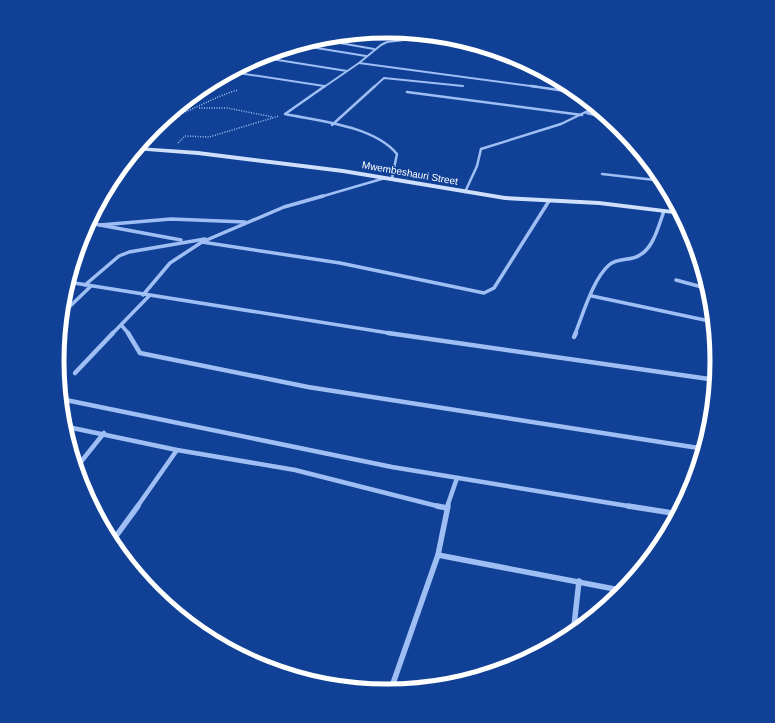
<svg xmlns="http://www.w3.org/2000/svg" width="775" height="723" viewBox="0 0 775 723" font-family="Helvetica,sans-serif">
<rect width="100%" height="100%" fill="#104196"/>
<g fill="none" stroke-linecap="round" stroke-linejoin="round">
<g stroke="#9fbff4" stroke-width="1.5" stroke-dasharray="1 1.5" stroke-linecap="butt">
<path d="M199,108H227L273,117"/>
<path d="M164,119C190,113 212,97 238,90"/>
<path d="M178,143L185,136L209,137L279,116"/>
</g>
<g stroke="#9fbff4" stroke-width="2">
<path d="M317,39L374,49"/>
<path d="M298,45L366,56"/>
<path d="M510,55L509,59L524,62"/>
<path d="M259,57L347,71"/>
<path d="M359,63L538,87"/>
<path d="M232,72L324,86"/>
<path d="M324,87L359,63L381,45L387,42L404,40L410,33"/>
<path d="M374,87L384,78L463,86"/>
</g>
<g stroke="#9fbff4" stroke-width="2.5">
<path d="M325,86L285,114C319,121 374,126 397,154L392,178"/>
<path d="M531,86L579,93"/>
<path d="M407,92L582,115"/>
<path d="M587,113L610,119"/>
<path d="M332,125L375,86"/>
<path d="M602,174L664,181"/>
<path d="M465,192L477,166L481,149L561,124L596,107"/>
<path d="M320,197L385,178"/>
</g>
<g stroke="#9fbff4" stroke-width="3.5">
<path d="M89,223L181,240"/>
<path d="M100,225L171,219L245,222"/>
<path d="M202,242L340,263L484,293L494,288L549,201"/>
<path d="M676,280L709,289"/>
<path d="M68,282L395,334"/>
<path d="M85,285L119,256L129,252L205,239"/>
<path d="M143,295L170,263L202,242L284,207L323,196"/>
<path d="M592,296L714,322"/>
<path d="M62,314L91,286"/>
<path d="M122,326L129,334"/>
<path d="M112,334L149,296"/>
<path d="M575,334C583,314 593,279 609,265C616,259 625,260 633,258C653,253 658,227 664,211"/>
</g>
<g stroke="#9fbff4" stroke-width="4.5">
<path d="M128,333L140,353L308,387L705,449"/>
<path d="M388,333L716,380"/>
<path d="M574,337L576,333"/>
<path d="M75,373L113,333"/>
<path d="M61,399L392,467L634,507"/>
<path d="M63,426L177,450L295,470L441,507"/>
<path d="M76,468L104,433"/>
<path d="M137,507L177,450"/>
<path d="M447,507L457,478"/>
</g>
<g stroke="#9fbff4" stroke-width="5.5">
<path d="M437,506L447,508"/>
<path d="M628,506L679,514"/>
<path d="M111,543L138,506"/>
<path d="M438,555L625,591"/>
<path d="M573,635L579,581"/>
<path d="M390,692L438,555L448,506"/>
</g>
<path fill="#cfe0fd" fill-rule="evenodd" d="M138,147L198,151L343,169L505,196L599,201L680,211L682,215L599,205L505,200L343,173L198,155L135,150Z"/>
</g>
<g text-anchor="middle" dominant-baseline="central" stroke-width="3" stroke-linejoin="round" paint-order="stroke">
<g font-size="10" fill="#fff" stroke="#104196">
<text transform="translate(410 173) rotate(10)">Mwembeshauri Street</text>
</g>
</g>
<path d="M0 0H775V723H0ZM64 361a323 323 0 1 1 646 0a323 323 0 1 1-646 0Z" fill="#104196" fill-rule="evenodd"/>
<path fill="none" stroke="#fff" stroke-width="5" d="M64 361a323 323 0 1 1 646 0a323 323 0 1 1-646 0Z"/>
</svg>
